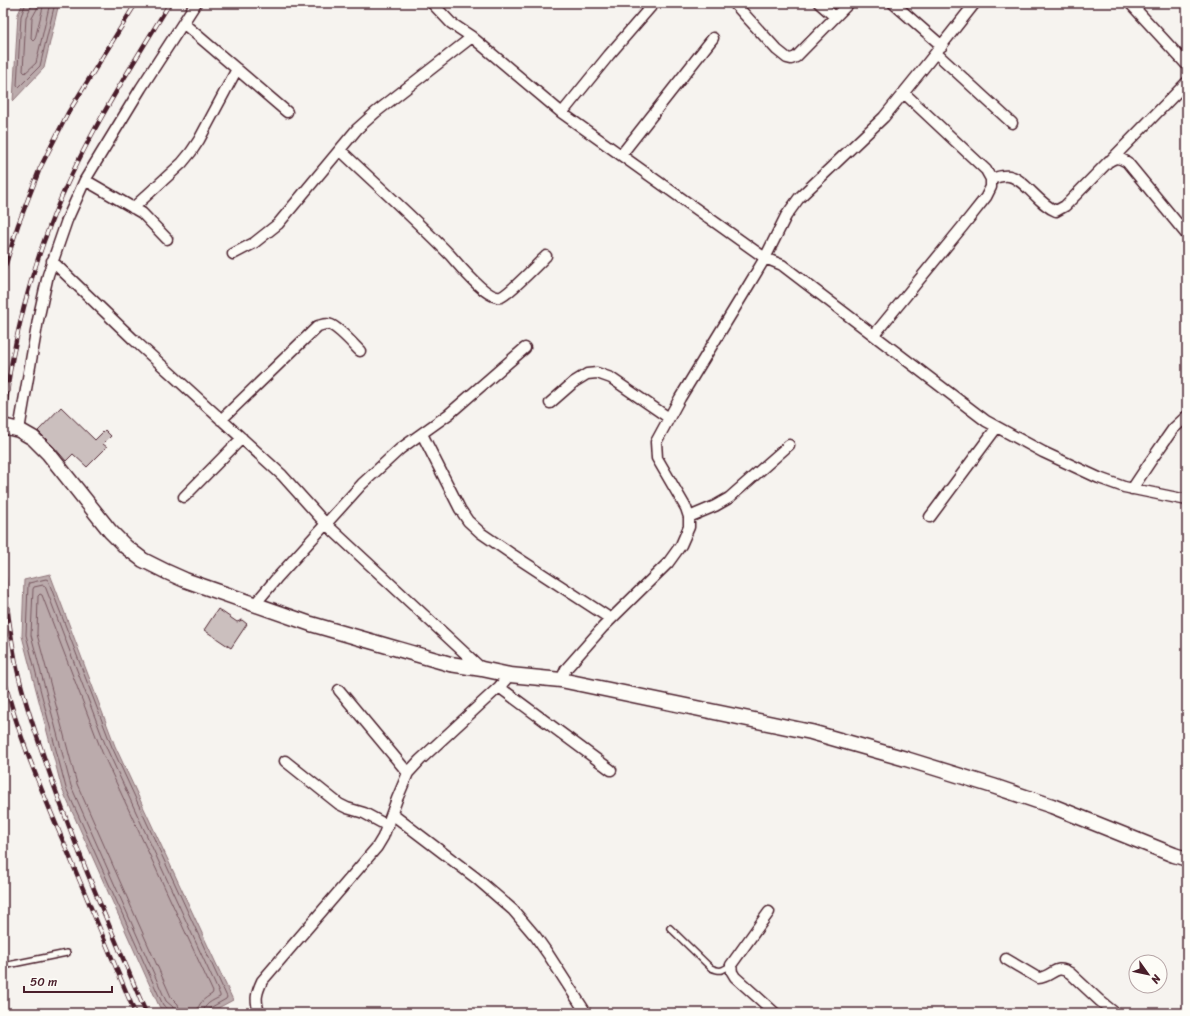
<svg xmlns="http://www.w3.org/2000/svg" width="1190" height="1016" viewBox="0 0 1190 1016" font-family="Sriracha,sans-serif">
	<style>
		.water { fill: #bbabac; stroke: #8e7378 }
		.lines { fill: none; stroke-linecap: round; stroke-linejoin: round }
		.shore { stroke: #77575f; stroke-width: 1 }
		.building { fill: #cbbfbe; stroke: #4a1f2b }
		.lane-casing { stroke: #4a1f2b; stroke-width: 8 }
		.street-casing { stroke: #4a1f2b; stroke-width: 13 }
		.secondary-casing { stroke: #4a1f2b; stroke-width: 17 }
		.lane { stroke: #fdfcf7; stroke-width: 5 }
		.street { stroke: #fdfcf7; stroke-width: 10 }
		.secondary { stroke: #fdfcf7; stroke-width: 14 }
		.rail-casing { stroke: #4a1f2b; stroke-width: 4.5 }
		.rail { stroke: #fdfcf7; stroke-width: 3; stroke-dasharray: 9; stroke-linecap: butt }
	</style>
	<rect width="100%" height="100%" fill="#f6f3ef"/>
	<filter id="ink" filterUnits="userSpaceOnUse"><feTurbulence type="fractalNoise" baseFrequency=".025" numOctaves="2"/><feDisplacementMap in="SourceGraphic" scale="8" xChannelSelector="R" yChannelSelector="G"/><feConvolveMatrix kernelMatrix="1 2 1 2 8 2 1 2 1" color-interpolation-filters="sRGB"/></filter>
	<g filter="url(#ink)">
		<path class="water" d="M23,3H59L44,68L13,101L18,14Z
			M50,574L115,746L233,1000L209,1013H169L160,1008L62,789L22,636L24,580Z"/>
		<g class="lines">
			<path class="shore" d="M26,3L21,16L17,85L19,87L40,66L55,3
				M32,3L31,7L26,17L23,71L25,73L36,63L50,3
				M38,3L37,9L32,18L31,39L33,41L35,39L44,3
				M169,1013L168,1009L163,1005L66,788L26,635L28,585L29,583L46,579L48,580L112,747L227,997L226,999L210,1008L208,1013
				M174,1013L173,1007L166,1001L71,786L31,635L33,589L34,587L43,585L45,586L107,749L220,995V997C212,1001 204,1004 203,1013
				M180,1013L178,1004L171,997L77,784L37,634L38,596L40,594L42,595L102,752L213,992L212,994C204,999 198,1003 197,1013"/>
		</g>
		<path class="building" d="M61,407L95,440L105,430L111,436L103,444L107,447L87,467L73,454L66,461L54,447L38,431Z
			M218,609L237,622L242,620L247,624L231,648L204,630Z"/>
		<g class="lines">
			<defs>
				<path id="lane" d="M670,928L711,968C721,972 722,971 731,965
					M3,966L67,953"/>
				<path id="street" d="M432,3L451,23L472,37L562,113L765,258L782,265L986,421L1043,452L1099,478L1124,487L1187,500
					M734,3L777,50L787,58L791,59L796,57L849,3
					M819,3L835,17
					M893,3L942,46
					M1130,3L1187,65
					M183,23L287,112
					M936,53L1012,123
					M562,113L609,55L654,3
					M340,150C377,185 415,219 450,255C459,265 487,300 501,297C509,294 538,264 546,256
					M621,155L713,38
					M1110,161L1187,82
					M991,179C997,177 1003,175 1009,176C1025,179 1038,204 1056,211L1065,206L1109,161L1116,158L1121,159L1127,162L1187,235
					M85,180L142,213L167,239
					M133,208L182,163L191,152L199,140L237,69
					M233,254L254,243L278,224L357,129L376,112L472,37
					M52,261L133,339L282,475L326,524L482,669
					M874,335L963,226L986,197L991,187V179L986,170L904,93
					M550,403L574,382L587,374L597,373L611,378L669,418
					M221,420L318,326C322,325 326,323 331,325C339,328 353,344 360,351
					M19,430L38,320L48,275L67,220L85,180L141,88L196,3
					M422,434L460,509L468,521L481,533L513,555L611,619
					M1132,489L1150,462L1173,429L1187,416
					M184,497L242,438
					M689,517L715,506L729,498L789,445
					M930,517L997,427
					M255,604L276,579L362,484L400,449L449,414L525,348
					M561,680L566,669L603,627L668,563L681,545L689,527V517L686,508L657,458L656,442L680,398L747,288L765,258L786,216L799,198L884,117L926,65L975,3
					M499,687L611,770
					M339,690L408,773
					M285,761L339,804L347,808L364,813L388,826
					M392,814L476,878L513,910L536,937L548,954L586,1013
					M769,912L731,965L732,972L735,977L775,1013
					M1006,959L1038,978C1053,977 1055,963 1070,973L1100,1001L1115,1013
					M259,1013C255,999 256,994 262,981L377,847L383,837L397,799L408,773L420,760L499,687L510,675"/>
				<path id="secondary" d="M3,426L19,430L33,438L48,453L110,531L126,547L143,560L167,572L185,580L311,624L450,664L482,669L510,675L561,680L811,732L906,759L993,786L1052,806L1174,855L1187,859"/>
			</defs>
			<use href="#lane" class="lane-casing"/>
			<use href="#street" class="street-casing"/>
			<use href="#secondary" class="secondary-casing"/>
			<use href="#lane" class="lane"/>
			<use href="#street" class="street"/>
			<use href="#secondary" class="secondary"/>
			<defs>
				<path id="rail" d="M3,273L18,225L40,168L68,113L136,3
					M3,428C6,409 7,390 10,371C19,322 32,271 50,225C79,148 127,73 170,3
					M3,568C6,600 10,632 16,664C23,697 34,729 45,760C74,846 111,929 146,1013
					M3,674C17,734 42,791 66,848C89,903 112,958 135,1013"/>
			</defs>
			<use href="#rail" class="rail-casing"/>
			<use href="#rail" class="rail"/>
		</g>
	</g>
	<rect width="1190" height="1016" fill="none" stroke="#fdfcf7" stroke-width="16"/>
	<rect x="8" y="8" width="1174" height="1000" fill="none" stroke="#4a1f2b" stroke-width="1.5" filter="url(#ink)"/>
	<g transform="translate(1148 974) rotate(123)"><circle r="19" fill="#fdfcf7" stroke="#b5a4a5"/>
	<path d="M0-3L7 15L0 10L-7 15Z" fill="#4a1f2b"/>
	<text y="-6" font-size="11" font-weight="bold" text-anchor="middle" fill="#4a1f2b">N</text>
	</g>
	<path d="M24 986v6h88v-6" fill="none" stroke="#4a1f2b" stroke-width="2"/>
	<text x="30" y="986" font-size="12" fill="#4a1f2b" stroke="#fdfcf7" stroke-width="3" paint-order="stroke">50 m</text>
</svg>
